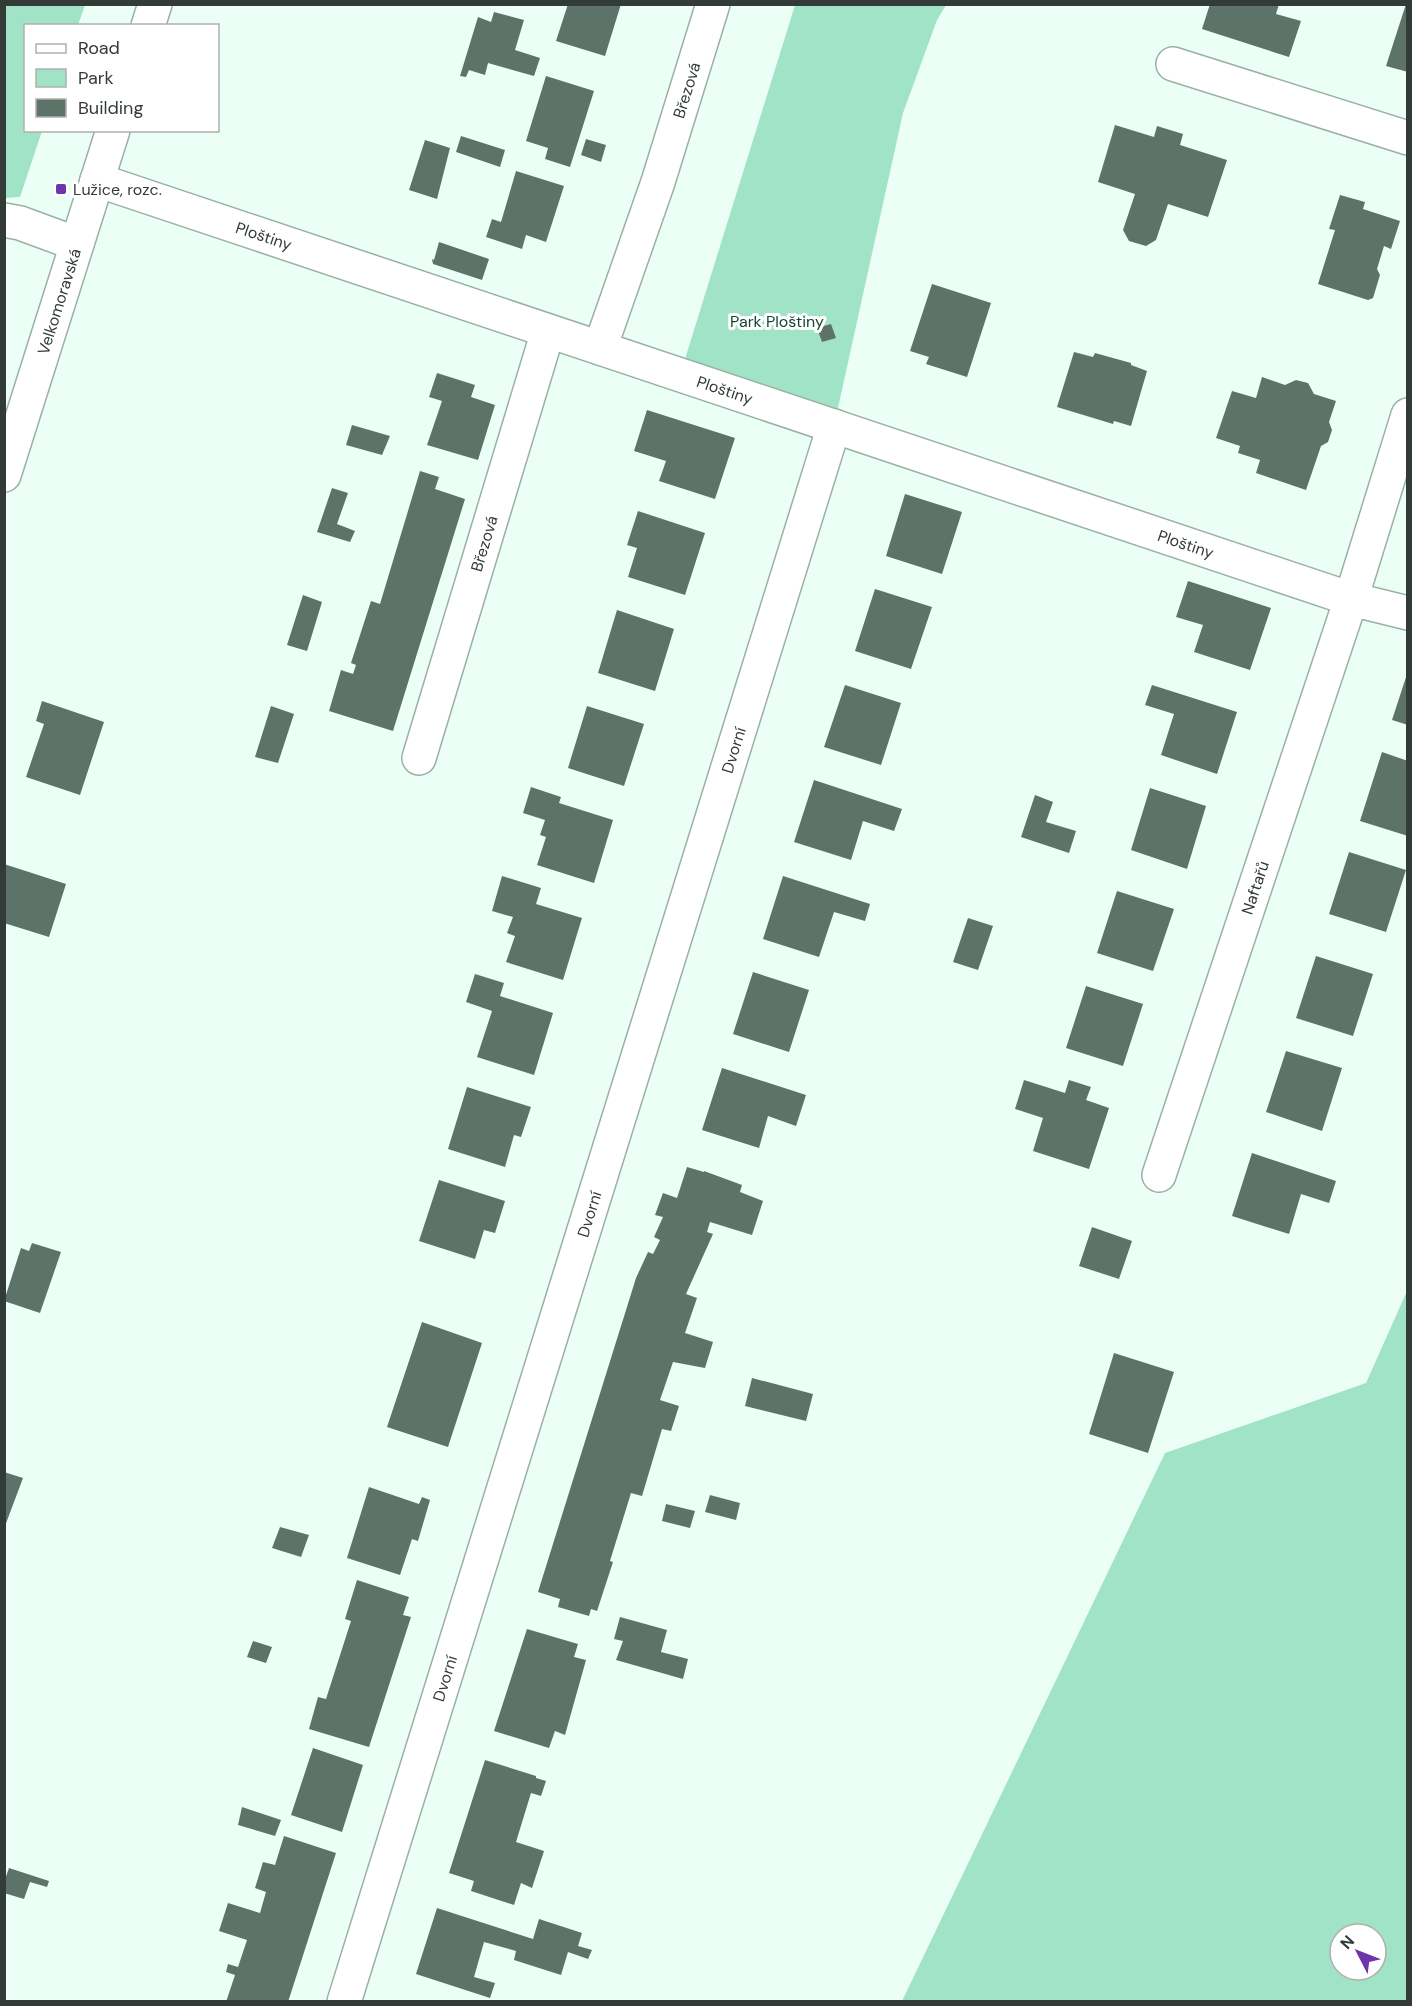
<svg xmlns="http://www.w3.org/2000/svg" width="1412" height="2006" viewBox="0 0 1412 2006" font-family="'DM Sans',sans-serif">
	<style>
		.green { fill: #a0e3c6; fill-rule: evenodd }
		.building { fill: #5d7268 }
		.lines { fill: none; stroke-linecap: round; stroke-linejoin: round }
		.minor-casing { stroke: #9ab0a6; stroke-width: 36 }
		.minor { stroke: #fff; stroke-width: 33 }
		.poi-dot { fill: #6e34aa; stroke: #fff; stroke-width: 2 }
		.labels { text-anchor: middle; stroke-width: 6; stroke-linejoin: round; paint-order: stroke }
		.street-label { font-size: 16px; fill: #323b37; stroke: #fff }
		.poi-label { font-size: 16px; fill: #323b37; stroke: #fff; text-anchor: start }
		.park-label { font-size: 16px; fill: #144533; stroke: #fff }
	</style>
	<rect width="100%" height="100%" fill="#ecfff6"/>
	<path class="green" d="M5,4L85,5L78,25L26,26V130L42,131L20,197L5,198Z
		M795,5H946L937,20L903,113L834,426L680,375Z
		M1407,1291V2001H902L1165,1453L1366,1383ZM1340,1934H1376V1970H1340Z"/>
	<path class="building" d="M568,4H621L605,56L556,41Z
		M1210,4H1279L1276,14L1301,21L1289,57L1202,29Z
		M1406,4H1408V72L1386,66Z
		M494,12L524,20L515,50L540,58L534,76L488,63L485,75L469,70L466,77L460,76L478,17L491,22Z
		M546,76L594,91L570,167L545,159L548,148L526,141Z
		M1115,125L1154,137L1157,126L1183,134L1180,145L1227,160L1208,217L1168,204L1156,240L1146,246L1129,241L1123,230L1135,194L1098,182Z
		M461,136L505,150L500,167L456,152Z
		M586,139L606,145L601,162L581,155Z
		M425,140L450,148L437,199L409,190Z
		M516,171L564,186L546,242L526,235L522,249L486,237L492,219L501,222Z
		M1340,195L1365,202L1363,209L1400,221L1391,249L1384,246L1377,269L1380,275L1373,298L1368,300L1318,284L1335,230L1329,229Z
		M439,242L489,259L482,280L433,264L432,259L434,260Z
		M932,284L991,303L967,377L926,364L929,357L910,351Z
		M831,324L836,338L822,342L817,328Z
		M1074,352L1093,357L1095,353L1131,363V365L1147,371L1131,426L1114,421L1113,424L1057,407Z
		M437,373L475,385L471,397L495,405L478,460L427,445L442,401L429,397Z
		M1262,377L1285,385L1296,380L1308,383L1314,394L1336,401L1329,422L1332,430L1328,442L1321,446L1306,490L1256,473L1260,460L1238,453L1240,446L1216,438L1232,391L1256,398Z
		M647,410L735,438L715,499L659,481L666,461L634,451Z
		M352,425L390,436L382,455L346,445Z
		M420,471L439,477L435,489L465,499L393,731L329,711L341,670L353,674L356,665L351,663L371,601L380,604Z
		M332,488L348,493L337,524L355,531L350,542L317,532Z
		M905,494L962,512L942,574L886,556Z
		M638,511L705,533L685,595L628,577L637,548L627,545Z
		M1188,581L1271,608L1250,670L1194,652L1203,625L1176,617Z
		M875,589L932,607L911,669L855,651Z
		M303,595L322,602L307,651L287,645Z
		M617,610L674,629L655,691L598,673Z
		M1407,674H1408V725L1392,720Z
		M845,685L901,703L881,765L824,747Z
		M1152,685L1237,712L1217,774L1161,755L1174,714L1145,705Z
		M42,701L104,722L80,795L26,777L44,724L36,721Z
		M271,706L294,714L278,763L255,757Z
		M587,706L644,724L624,786L568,768Z
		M1382,752L1408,761V836L1360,821Z
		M814,780L902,809L894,831L863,821L851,860L794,842Z
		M531,787L561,797L559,803L613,820L594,883L537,865L546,837L540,835L545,820L523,813Z
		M1150,788L1206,806L1187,869L1131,850Z
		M1035,795L1053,802L1046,822L1076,831L1069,853L1021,837Z
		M1349,852L1406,870L1386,932L1329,914Z
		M4,864L66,884L49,937L4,923Z
		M502,876L541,888L536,904L582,918L563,980L506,962L515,936L507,933L513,917L492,911Z
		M783,876L870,904L865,921L834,912L819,957L763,939Z
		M1117,891L1174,909L1153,971L1097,953Z
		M968,918L993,926L978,970L953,962Z
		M1316,956L1373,974L1353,1036L1296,1018Z
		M753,972L809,990L789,1052L733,1034Z
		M475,974L504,983L500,996L553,1013L534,1075L477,1057L492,1011L466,1002Z
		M1086,986L1143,1004L1123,1066L1066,1048Z
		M1286,1051L1342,1068L1322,1131L1266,1112Z
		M722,1068L806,1095L796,1126L768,1116L759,1148L702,1130Z
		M1024,1080L1065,1093L1069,1080L1091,1087L1086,1100L1109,1108L1089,1169L1033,1151L1043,1118L1015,1109Z
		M467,1087L531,1107L521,1137L514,1135L505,1167L448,1149Z
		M1252,1153L1336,1181L1329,1203L1301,1194L1289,1234L1232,1216Z
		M687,1167L704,1172V1171L742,1185L740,1192L763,1201L752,1235L710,1222L707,1232L713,1234L686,1294L697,1298L685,1333L713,1342L705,1368L673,1362L660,1400L679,1406L671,1431L662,1429L642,1496L631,1493L610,1561L613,1562L597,1611L591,1609L589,1616L558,1607L560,1599L538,1592L636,1278L648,1252L653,1254L660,1240L654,1237L663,1217L655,1215L663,1193L677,1198Z
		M439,1180L505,1201L495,1233L484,1230L475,1259L419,1241Z
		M1092,1227L1132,1241L1119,1279L1079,1266Z
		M32,1243L61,1252L40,1313L4,1301L21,1248L29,1251Z
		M422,1322L482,1343L448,1447L387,1427Z
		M1114,1353L1174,1372L1148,1453L1089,1434Z
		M752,1378L813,1394L806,1421L745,1406Z
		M4,1472L23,1478L5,1526H4Z
		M369,1487L419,1504L422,1497L430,1500L418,1541L412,1539L400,1575L347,1558Z
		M710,1495L740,1503L736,1520L705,1512Z
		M666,1504L695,1511L690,1528L662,1521Z
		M280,1527L309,1535L301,1557L272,1548Z
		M357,1580L409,1597L403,1615L411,1617L369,1747L309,1729L318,1697L326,1699L351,1621L345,1619Z
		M620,1617L667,1630L661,1652L688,1659L683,1679L616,1660L623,1641L614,1639Z
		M527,1629L578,1644L574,1657L586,1660L565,1735L555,1731L549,1748L494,1731Z
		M253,1641L272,1647L266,1663L247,1657Z
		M313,1748L363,1765L342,1832L291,1815Z
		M485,1760L536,1776V1778L546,1781L541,1796L531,1793L516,1842L544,1851L532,1888L521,1883L514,1905L471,1891L474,1881L449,1873Z
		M242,1807L281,1820L275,1836L238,1825Z
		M284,1836L336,1853L288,2002H226L235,1975L226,1972L228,1964L238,1967L247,1940L219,1931L228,1903L260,1913L266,1892L255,1888L263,1862L275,1865Z
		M9,1868L49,1881L47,1887L30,1882L24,1899L4,1893V1882Z
		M437,1908L533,1939L539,1919L582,1933L578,1946L592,1950L588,1959L568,1952L561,1975L514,1960L516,1951L484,1942L474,1977L495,1983L490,1998L416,1974Z"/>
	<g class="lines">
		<defs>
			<g id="minor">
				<path d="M148,26L155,4"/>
				<path d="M1173,64L1408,138"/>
				<path id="s1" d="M97,180L1351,599L1408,613"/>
				<path d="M4,220L20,223L77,244"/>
				<path id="s2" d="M600,348L658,182L713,4"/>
				<path id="s3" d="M4,475L113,130"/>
				<path id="s4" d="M419,758L548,331"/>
				<path id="s5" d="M1159,1175L1351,599L1408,415"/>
				<path id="s6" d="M344,2002L834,426"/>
			</g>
		</defs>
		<use href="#minor" class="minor-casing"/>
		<use href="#minor" class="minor"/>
	</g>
	<rect class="poi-dot" x="55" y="183" width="12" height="12" rx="3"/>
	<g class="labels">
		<g class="street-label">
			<text dy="6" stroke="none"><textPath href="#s2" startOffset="272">Březová</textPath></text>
			<text dy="6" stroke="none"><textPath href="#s1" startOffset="176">Ploštiny</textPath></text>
			<text dy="6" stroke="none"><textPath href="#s3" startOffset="182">Velkomoravská</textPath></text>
			<text dy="6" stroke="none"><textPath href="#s1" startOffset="662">Ploštiny</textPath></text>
			<text dy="6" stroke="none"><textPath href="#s4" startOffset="224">Březová</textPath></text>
			<text dy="6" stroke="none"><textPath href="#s1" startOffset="1148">Ploštiny</textPath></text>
			<text dy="6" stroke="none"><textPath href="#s6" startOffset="1311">Dvorní</textPath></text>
			<text dy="6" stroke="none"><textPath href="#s5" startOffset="303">Naftařů</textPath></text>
			<text dy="6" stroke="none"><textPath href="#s6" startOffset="825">Dvorní</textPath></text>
			<text dy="6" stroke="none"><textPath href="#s6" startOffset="339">Dvorní</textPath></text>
		</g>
		<g class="poi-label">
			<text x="73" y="195">Lužice, rozc.</text>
		</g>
		<g class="park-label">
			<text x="777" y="327">Park Ploštiny</text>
		</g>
	</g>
	<rect width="1412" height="2006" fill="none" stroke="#323b37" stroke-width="12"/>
	<rect x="24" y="24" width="195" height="108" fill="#ffffff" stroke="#adb1af" stroke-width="1.5"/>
	<rect x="36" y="44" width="30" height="9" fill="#ffffff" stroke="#adb1af" stroke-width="1.5"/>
	<text x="78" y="54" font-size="18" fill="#323b37">Road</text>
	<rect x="36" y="69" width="30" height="18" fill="#a0e3c6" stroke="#adb1af" stroke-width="1.5"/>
	<text x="78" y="84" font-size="18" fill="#323b37">Park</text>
	<rect x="36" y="99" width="30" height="18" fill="#5d7268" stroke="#adb1af" stroke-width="1.5"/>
	<text x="78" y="114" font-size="18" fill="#323b37">Building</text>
	<g transform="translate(1358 1952) rotate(312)"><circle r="28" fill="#ffffff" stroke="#adb1af" stroke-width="1.5"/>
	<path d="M0-4.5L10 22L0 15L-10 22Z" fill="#6e34aa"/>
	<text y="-9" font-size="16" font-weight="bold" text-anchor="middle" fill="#323b37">N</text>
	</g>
</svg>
